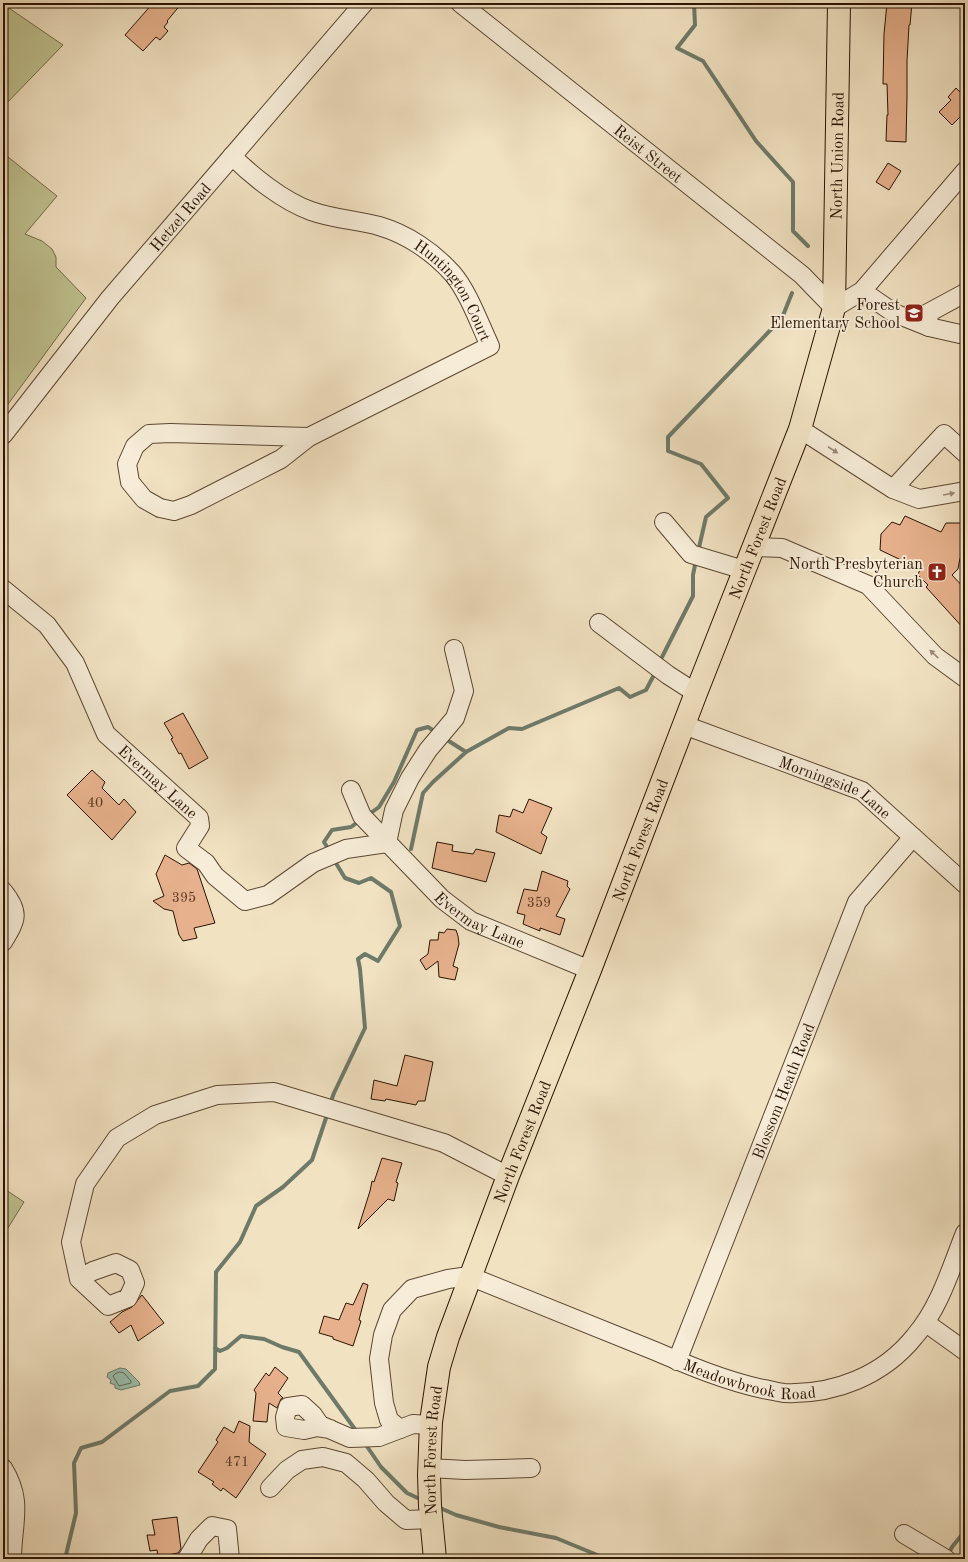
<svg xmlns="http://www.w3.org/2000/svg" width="968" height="1562" viewBox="0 0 968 1562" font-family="'Old Standard TT',serif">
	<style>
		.green { fill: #bfc290; stroke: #756a49 }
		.water { fill: #9bbfae; stroke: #6e7a69 }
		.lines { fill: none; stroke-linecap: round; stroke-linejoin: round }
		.shore { stroke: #636958; stroke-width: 1 }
		.stream { stroke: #6e7a69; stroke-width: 4 }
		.building { fill: #e6b18c; stroke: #2b1302 }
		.minor-casing { stroke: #5c4732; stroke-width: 20 }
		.major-casing { stroke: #2b1302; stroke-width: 24 }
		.minor { stroke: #f6ecd7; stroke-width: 18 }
		.major { stroke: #f1e2c2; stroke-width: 22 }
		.oneway { fill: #9b8a77 }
		.labels { text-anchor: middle; stroke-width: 4; stroke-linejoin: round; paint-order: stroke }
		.number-label { font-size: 14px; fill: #5a3a24 }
		.street-label { font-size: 16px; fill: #2b1302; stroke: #f6ecd7 }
		.poi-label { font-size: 16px; fill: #2b1302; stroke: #f6ecd7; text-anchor: end }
	</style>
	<rect width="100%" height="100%" fill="#f1e2c2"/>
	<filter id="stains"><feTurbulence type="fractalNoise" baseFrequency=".005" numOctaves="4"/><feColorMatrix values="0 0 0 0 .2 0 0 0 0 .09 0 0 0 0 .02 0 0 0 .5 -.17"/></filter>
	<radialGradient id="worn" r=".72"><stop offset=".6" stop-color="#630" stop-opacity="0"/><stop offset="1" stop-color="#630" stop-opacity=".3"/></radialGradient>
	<path class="green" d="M3,4L63,45L3,107Z
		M3,153L57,196L25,234L42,241L52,249L56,257V267L86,298L3,411Z
		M3,1188L24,1202L3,1236Z"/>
	<path class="water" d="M120,1368L126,1369L139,1382L140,1385L121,1390L115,1388V1385L110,1383L111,1380L107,1377L108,1373Z"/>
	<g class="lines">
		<path class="shore" d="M120,1372L124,1373L131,1381V1383L119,1386L113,1376L115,1374Z"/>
		<path class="stream" d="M694,3L695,25L677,48L703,61L756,141L793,182V231L808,246
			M698,552L706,517L728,498L701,464L668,451V437L782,318L792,293
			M659,663L693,596V575L696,560
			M444,738L466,752L509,728L522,729L619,688L630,697L646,690L656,671
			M368,815L379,807L394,782L417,730L428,727L437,733
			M411,849L423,793L433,782L466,752
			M329,850L324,842L332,830L351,827L359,821
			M330,1104L334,1093L365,1028L360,969L358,959L365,954L378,961L400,926L391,892L371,878L359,883L345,878L334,860
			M215,1348L220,1351L227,1348L241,1336L264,1339L282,1347L299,1352L357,1432
			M364,1442L381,1467L407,1493L422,1500
			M438,1507L456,1515L499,1527L556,1538L607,1559
			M948,1555L952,1547L965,1531
			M65,1559L76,1513L74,1463L81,1448L102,1442L170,1391L198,1386L215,1369L216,1272L240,1242L256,1206L283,1187L312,1160L328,1112"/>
	</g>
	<path class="building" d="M153,3H182L167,21L168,22L164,27L168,31L160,40L156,37L143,51L125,35Z
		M887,3H912L910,25H909L907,61V97L906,142L886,141L887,115H888L887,84H883L884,34Z
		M956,88L965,97V112L952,125L939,112L951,100L948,97Z
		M888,163L901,171L889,190L876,182Z
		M905,516L941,532L946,523H965V558H960L958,569L952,575L965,589V630L926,587L928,585L918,575L920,569L880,550L881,534L892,522L900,525Z
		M183,713L208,758L189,769L181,753L179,754L171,739L173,738L164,723Z
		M92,770L105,782L102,788L119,805L124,799L136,812L112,840L67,795Z
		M529,799L552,808L541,833L547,837L541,854L496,832L499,815L510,817L513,809L523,813Z
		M437,842L453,845L452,851L473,854L476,849L495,853L486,882L432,868Z
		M165,855L182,865L189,863L197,869L215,923L194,928L197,938L183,941L179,935L173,911L164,909L153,901L164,896L156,874Z
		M542,871L568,881L567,886L570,889L556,916L565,919L560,935L540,928V931L523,924L525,915L517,913L524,889L537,891Z
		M447,929L456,930L458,936L459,944L453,966L458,968L455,980L439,977L438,961L426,970L420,960L428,954L430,940H438L439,932L444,933Z
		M405,1055L433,1062L425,1101H418L416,1105L386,1099L385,1101L371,1099L374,1080L397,1086Z
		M382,1158L402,1163L396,1182L398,1183L394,1201L388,1199L358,1229L370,1191L372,1181L374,1182Z
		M363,1283L368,1285L359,1320L361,1321L353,1346L333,1339V1337L319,1333L324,1316L339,1320L346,1303L353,1305Z
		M142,1295L164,1323L138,1341L131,1325L119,1333L110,1322L122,1312L132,1307Z
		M275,1367L288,1378L278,1393L283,1398L281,1399L277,1408L269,1403L267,1422L253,1421L256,1393L254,1390L266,1373L269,1376Z
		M239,1421L250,1426L249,1442L266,1454L236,1498L223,1488L221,1491L212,1484L214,1482L198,1472L218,1442L216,1440L224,1427L234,1433Z
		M177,1517L181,1549L178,1553L158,1557L157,1550L150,1551L147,1535H155L152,1520Z"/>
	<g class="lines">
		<defs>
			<g id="minor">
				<path id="s1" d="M460,3L802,275L834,308L862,291L965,171"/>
				<path id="s2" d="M232,156C252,176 283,201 311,211C333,219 357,220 379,226C407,234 433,252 452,273C468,291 480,325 490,346L309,437L281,459L191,505L174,511L160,508L144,499L130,482L127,464L135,446L149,434L170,433L309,437"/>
				<path d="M862,291L894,313L929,327"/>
				<path d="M965,293L928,313L929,327L960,334L965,333"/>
				<path d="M800,429L893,489L919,499L965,491"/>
				<path id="s3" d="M3,435L110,298L364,3"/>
				<path d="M893,489L944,434L965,453"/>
				<path d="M664,522L691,554L744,570"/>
				<path d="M753,547L782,548L868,585L935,656L965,678"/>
				<path id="s4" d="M3,589L47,625L75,663L106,734L199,818L200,826L186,848L206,863L215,876L245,901L268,895L313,863L346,849L387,843L394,810L410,778L428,750L455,718L464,691L454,649"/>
				<path d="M599,623L668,675L696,693"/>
				<path id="s5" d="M684,725L862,791L965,884"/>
				<path id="s6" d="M351,790L362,816L442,899L471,921L590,970"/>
				<path d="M3,891C21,913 16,920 3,942"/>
				<path d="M79,1279L93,1271L116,1263L130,1270L135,1283L128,1298L108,1306L79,1279L71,1242L85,1184L117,1138L155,1115L217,1095L274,1092L444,1143L508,1176"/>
				<path d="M926,1323L965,1351"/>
				<path id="s7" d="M677,1361L857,902L913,837"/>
				<path id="s8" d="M430,1425L413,1424L400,1429L389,1420L384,1403L379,1359L383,1335L392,1310L412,1289L448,1279L469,1276C531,1301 593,1326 655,1351C690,1366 726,1381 763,1389C770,1390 777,1392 784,1393C834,1395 883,1376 915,1336C940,1307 951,1268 965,1233"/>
				<path d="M330,1429L317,1427L304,1430L286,1427L285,1417L288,1407L302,1405L313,1415L320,1425L350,1438L379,1437L400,1429"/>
				<path d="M3,1468C24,1502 12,1523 12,1559"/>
				<path d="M429,1468L465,1470L531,1468"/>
				<path d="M270,1488L287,1470L302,1460L323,1457L346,1463L366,1480L386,1503L406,1520L431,1519"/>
				<path d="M904,1534L946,1559"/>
				<path d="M187,1559L199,1539L212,1526L227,1529L230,1559"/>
			</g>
			<g id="major">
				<path id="s9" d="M435,1559L430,1506L429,1475L431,1422L439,1367L448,1337L508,1176L590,970L696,693L800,429L834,308L839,3"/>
			</g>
		</defs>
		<use href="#minor" class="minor-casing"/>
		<use href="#major" class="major-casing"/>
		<use href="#minor" class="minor"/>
		<use href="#major" class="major"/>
	</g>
	<defs><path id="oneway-solid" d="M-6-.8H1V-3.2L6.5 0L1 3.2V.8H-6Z"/></defs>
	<g class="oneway">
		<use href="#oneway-solid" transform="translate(833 450) rotate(33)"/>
		<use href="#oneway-solid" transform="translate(949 494) rotate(-10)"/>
		<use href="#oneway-solid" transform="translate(934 654) rotate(-137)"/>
	</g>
	<defs>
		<symbol id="school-square" viewBox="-11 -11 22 22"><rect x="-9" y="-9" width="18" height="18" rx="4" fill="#8f2418" stroke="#f6ecd7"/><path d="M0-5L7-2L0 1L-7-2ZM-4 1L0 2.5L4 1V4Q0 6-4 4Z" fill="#fff"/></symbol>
		<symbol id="church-square" viewBox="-11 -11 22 22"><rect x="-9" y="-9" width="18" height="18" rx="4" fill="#8f2418" stroke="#f6ecd7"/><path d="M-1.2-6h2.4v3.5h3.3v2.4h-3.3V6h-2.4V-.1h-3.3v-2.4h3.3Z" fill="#fff"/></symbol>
	</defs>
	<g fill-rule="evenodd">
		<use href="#school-square" x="903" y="302" width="22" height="22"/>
		<use href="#church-square" x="926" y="561" width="22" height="22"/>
	</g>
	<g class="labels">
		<g class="number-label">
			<text x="95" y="807">40</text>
			<text x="184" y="902">395</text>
			<text x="539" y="907">359</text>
			<text x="237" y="1466">471</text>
		</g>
		<g class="street-label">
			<text dy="6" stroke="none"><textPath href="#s1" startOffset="241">Reist Street</textPath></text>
			<text dy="6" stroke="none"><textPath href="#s9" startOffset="1476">North Union Road</textPath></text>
			<text dy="6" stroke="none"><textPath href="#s3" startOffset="281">Hetzel Road</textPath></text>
			<text dy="6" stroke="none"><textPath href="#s2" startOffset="269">Huntington Court</textPath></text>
			<text dy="6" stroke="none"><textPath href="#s9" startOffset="1081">North Forest Road</textPath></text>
			<text dy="6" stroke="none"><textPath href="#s4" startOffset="252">Evermay Lane</textPath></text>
			<text dy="6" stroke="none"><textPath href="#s5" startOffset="164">Morningside Lane</textPath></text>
			<text dy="6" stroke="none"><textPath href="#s9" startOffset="757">North Forest Road</textPath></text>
			<text dy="6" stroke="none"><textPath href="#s6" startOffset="187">Evermay Lane</textPath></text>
			<text dy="6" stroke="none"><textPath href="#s7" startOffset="290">Blossom Heath Road</textPath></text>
			<text dy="6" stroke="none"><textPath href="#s9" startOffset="433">North Forest Road</textPath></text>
			<text dy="6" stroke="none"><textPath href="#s8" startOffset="546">Meadowbrook Road</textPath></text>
			<text dy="6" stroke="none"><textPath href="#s9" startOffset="109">North Forest Road</textPath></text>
		</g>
		<g class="poi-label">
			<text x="900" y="310">Forest<tspan x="900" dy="18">Elementary School</tspan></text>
			<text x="923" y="569">North Presbyterian<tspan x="923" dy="18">Church</tspan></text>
		</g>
	</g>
	<rect width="968" height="1562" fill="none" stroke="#f1e2c2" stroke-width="16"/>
	<rect x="4" y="4" width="960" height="1554" fill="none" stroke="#2b1302" stroke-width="2"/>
	<rect x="8" y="8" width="952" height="1546" fill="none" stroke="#2b1302"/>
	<rect width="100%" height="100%" filter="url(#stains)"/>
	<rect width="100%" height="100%" fill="url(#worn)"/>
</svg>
